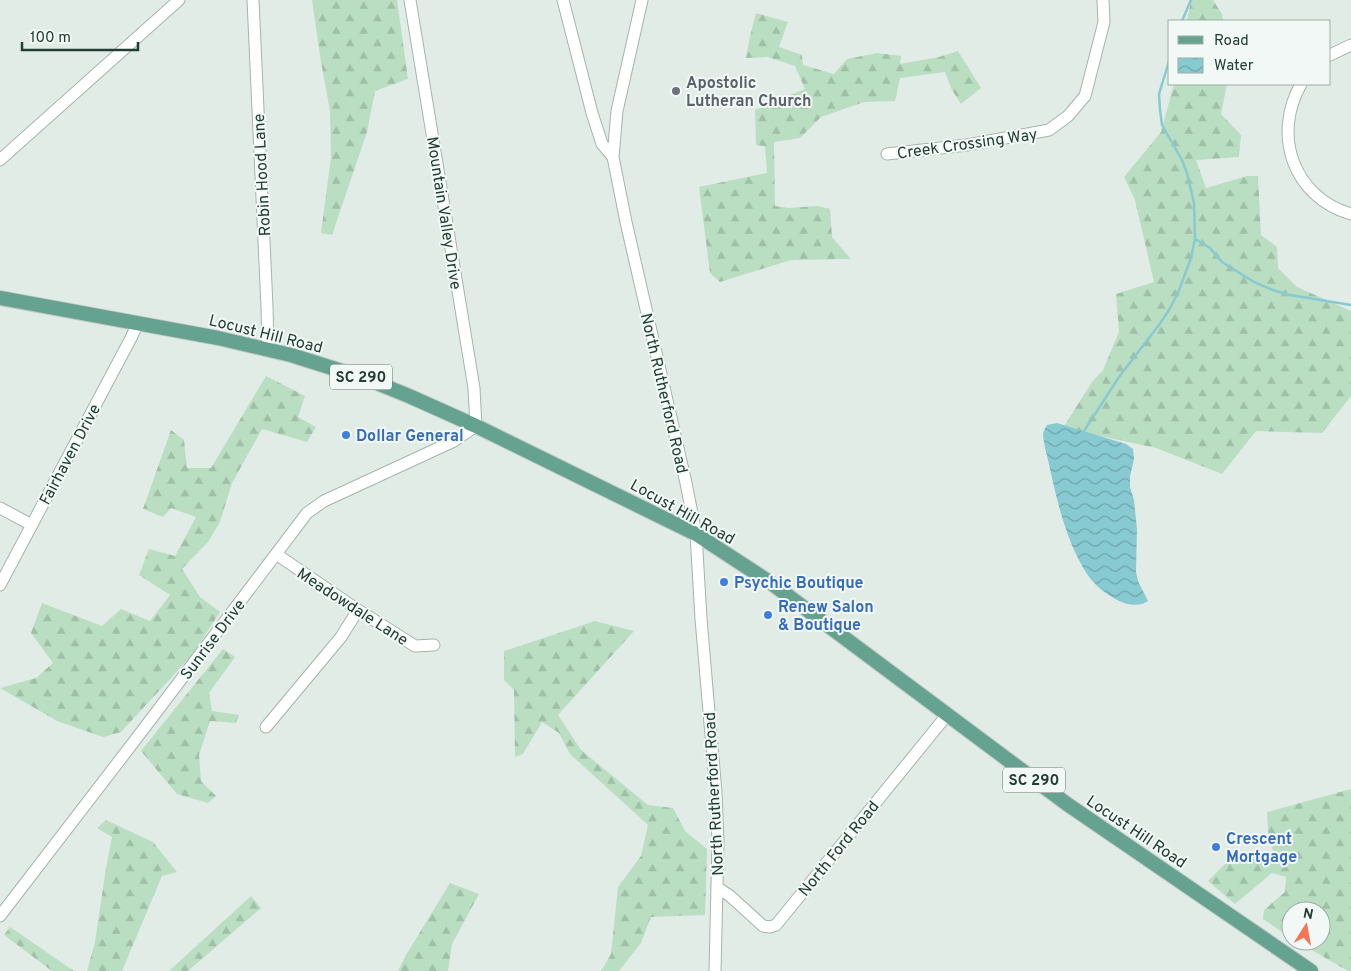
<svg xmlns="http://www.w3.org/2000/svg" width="1351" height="971" viewBox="0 0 1351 971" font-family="Overpass,sans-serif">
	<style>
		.forest { fill: url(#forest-firs) }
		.water { fill: url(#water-waves) }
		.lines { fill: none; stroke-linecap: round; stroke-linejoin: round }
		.stream { stroke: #88cad2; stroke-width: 2.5 }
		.minor-casing { stroke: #a4b4ae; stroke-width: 13 }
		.major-casing { stroke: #c1c9c6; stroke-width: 16 }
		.minor { stroke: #fff; stroke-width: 11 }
		.major { stroke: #65a290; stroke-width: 14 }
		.worship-dot { fill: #6b7280; stroke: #f2f8f5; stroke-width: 2 }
		.shop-dot { fill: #3f7fe0; stroke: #f2f8f5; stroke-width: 2 }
		.labels { text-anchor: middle; stroke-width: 4; stroke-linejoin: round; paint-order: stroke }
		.shield { fill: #f2f8f5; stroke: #60756e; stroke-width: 1 }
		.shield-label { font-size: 15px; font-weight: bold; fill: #213d34 }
		.worship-label { font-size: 16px; font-weight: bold; fill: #5b616d; stroke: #f2f8f5; text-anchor: start }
		.street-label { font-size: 16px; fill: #213d34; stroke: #f2f8f5 }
		.shop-label { font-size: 16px; font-weight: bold; fill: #366cbe; stroke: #f2f8f5; text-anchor: start }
	</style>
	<defs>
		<pattern id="forest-firs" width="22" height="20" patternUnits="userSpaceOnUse" patternTransform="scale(1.25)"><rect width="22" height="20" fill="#badec2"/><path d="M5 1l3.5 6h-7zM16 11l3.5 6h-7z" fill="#a0bfa7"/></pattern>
		<pattern id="water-waves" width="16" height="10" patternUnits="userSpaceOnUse" patternTransform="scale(1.25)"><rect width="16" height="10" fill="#88cad2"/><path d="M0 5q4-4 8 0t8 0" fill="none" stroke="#6fa5ab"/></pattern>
	</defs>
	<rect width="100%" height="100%" fill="#e1ece7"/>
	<path class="forest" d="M312,0H397L408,79L375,91L367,132L332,235L321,233L331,157L330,111L321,62Z
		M1191,0H1213L1222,14L1223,21H1187Z
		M756,13L788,22L779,47L802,55L803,65L834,74L847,59L877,53L901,56L900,64L939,57L958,51L981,88L961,104L952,90L945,72L900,78L895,101L864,102L821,117L800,138L774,142L775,206L789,208L817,206L830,209L832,237L851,259L791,260L720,282L710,273L699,187L767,173L765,146L756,145L755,110L805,89L795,66L768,57L746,58L750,36Z
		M1174,84H1227L1221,114L1241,135L1239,157L1196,160L1206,188L1247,176H1258L1261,235L1277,247L1278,268L1297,287L1351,311V396L1322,433L1256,431L1222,474L1156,448L1063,428L1092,382L1103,370L1119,332L1116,294L1154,282L1135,200L1124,177L1161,132Z
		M266,376L305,396L298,417L316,427L307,442L262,429L232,483L220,522L208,542L182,569L200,597L220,612L193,654L121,732L103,737L57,721L0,688L36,678L53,663L31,633L42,603L102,626L121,609L150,621L170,595L139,575L149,549L175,556L196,517L171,508L163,517L143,509L171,430L184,440L187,468H211Z
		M595,621L634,631L558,715L581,750L648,805L673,808L685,831L707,849L705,915L651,917L641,943L619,971H601L611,954L618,887L641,856L648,825L570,754L559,733L542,722L523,754L515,757L514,690L504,680V651Z
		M223,649L235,657L209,693L212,711L239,715L236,723L210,721L199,755L201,781L216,796L208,803L177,794L141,751Z
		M1351,789V971H1348L1296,941H1321V911H1291V938L1263,919L1264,910L1285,892L1286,877L1272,873L1235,904L1208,881L1231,858L1273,852L1268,831L1267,812Z
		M106,820L153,842L177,872L162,876L122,971H87L95,942L106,868L112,837L97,828Z
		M450,883L479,894L452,944L448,971H398L406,955Z
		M251,896L261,908L188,971H169Z
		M10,927L74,971H52L4,935Z"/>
	<path class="water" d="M1057,423L1126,444L1133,449L1134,459L1130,476V487L1134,500L1137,529L1136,572L1138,581L1148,601C1139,607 1128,605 1119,601C1107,595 1094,585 1087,574C1067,543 1058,505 1050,469C1048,458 1044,447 1043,435C1043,432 1045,428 1047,425Z"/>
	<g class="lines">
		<path class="stream" d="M1182,21L1191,0
			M1195,239L1210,248L1222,262L1254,282L1273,290L1290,295L1351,305
			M1084,431L1119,377L1159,325L1169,310L1178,293L1191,258L1195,239L1194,203L1187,173L1182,160L1162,125L1160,110L1159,94L1170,58"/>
		<defs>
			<path id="minor" d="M253,0L267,307L268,350
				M563,0L592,113L602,144L613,157
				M642,0L617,111L613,157L626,222L686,483L696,534L701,619L716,793L718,842L715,971
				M1330,55L1351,45
				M1301,84C1272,135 1293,197 1351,214
				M887,154L967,145L1049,130L1068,116L1085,96L1104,22L1103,0
				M0,160L179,0
				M0,508L32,525
				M276,554L358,610L415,646L434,645
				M0,585L131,338L138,323
				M266,727L341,637L358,610
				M718,888L730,896L763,926L770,927L776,925L947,715
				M0,916L139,735L307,513L324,501L454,441L476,426L474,388L410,0"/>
			<path id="major" d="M0,298L218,338L291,355L367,379L409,396L476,426L696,534L771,583L1067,804L1311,971"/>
		</defs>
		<use href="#minor" class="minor-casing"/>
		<use href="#major" class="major-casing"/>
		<use href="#minor" class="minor"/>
		<use href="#major" class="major"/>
	</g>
	<circle class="worship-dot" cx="676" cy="91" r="5"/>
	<g class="shop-dot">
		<circle cx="346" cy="435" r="5"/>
		<circle cx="724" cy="582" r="5"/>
		<circle cx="768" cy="615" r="5"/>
		<circle cx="1216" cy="847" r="5"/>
	</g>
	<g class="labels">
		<g class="shield">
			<rect x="330" y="364.5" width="62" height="25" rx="4"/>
			<rect x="1003" y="767.5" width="62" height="25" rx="4"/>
		</g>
		<g class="shield-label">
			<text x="361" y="382">SC 290</text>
			<text x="1034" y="785">SC 290</text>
		</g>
		<g class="worship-label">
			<text x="686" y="88">Apostolic<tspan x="686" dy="18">Lutheran Church</tspan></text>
		</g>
		<g class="street-label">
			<text transform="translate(967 143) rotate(-8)" y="6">Creek Crossing Way</text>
			<text transform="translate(261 175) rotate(-93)" y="6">Robin Hood Lane</text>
			<text transform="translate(445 213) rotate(81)" y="6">Mountain Valley Drive</text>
			<text transform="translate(266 333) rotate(14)" y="6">Locust Hill Road</text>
			<text transform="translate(665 393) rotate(77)" y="6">North Rutherford Road</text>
			<text transform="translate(69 454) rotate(-62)" y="6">Fairhaven Drive</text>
			<text transform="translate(683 511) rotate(29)" y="6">Locust Hill Road</text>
			<text transform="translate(353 606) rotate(33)" y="6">Meadowdale Lane</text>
			<text transform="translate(212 639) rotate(-53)" y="6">Sunrise Drive</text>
			<text transform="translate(713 794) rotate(-93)" y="6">North Rutherford Road</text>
			<text transform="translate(1137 831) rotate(34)" y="6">Locust Hill Road</text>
			<text transform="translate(838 848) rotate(-51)" y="6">North Ford Road</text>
		</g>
		<g class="shop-label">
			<text x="356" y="441">Dollar General</text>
			<text x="734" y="588">Psychic Boutique</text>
			<text x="778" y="612">Renew Salon<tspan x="778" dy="18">&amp; Boutique</tspan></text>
			<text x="1226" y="844">Crescent<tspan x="1226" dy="18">Mortgage</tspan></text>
		</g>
	</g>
	<rect x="1168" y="20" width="162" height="65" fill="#f2f8f5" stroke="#9eada8"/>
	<rect x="1178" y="36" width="25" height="8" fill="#65a290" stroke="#9eada8"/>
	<text x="1214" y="45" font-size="15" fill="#213d34">Road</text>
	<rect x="1178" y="58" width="25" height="15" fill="url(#water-waves)" stroke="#9eada8"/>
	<text x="1214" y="70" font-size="15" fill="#213d34">Water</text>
	<g transform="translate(1306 926) rotate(11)"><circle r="24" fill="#f2f8f5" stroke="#9eada8"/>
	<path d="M0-4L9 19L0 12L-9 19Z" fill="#f47657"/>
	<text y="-8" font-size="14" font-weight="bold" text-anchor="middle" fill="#213d34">N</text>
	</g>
	<path d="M22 42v8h116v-8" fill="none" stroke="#213d34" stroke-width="2.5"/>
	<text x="30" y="42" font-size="15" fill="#213d34" stroke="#f2f8f5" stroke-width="4" paint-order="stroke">100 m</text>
</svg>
